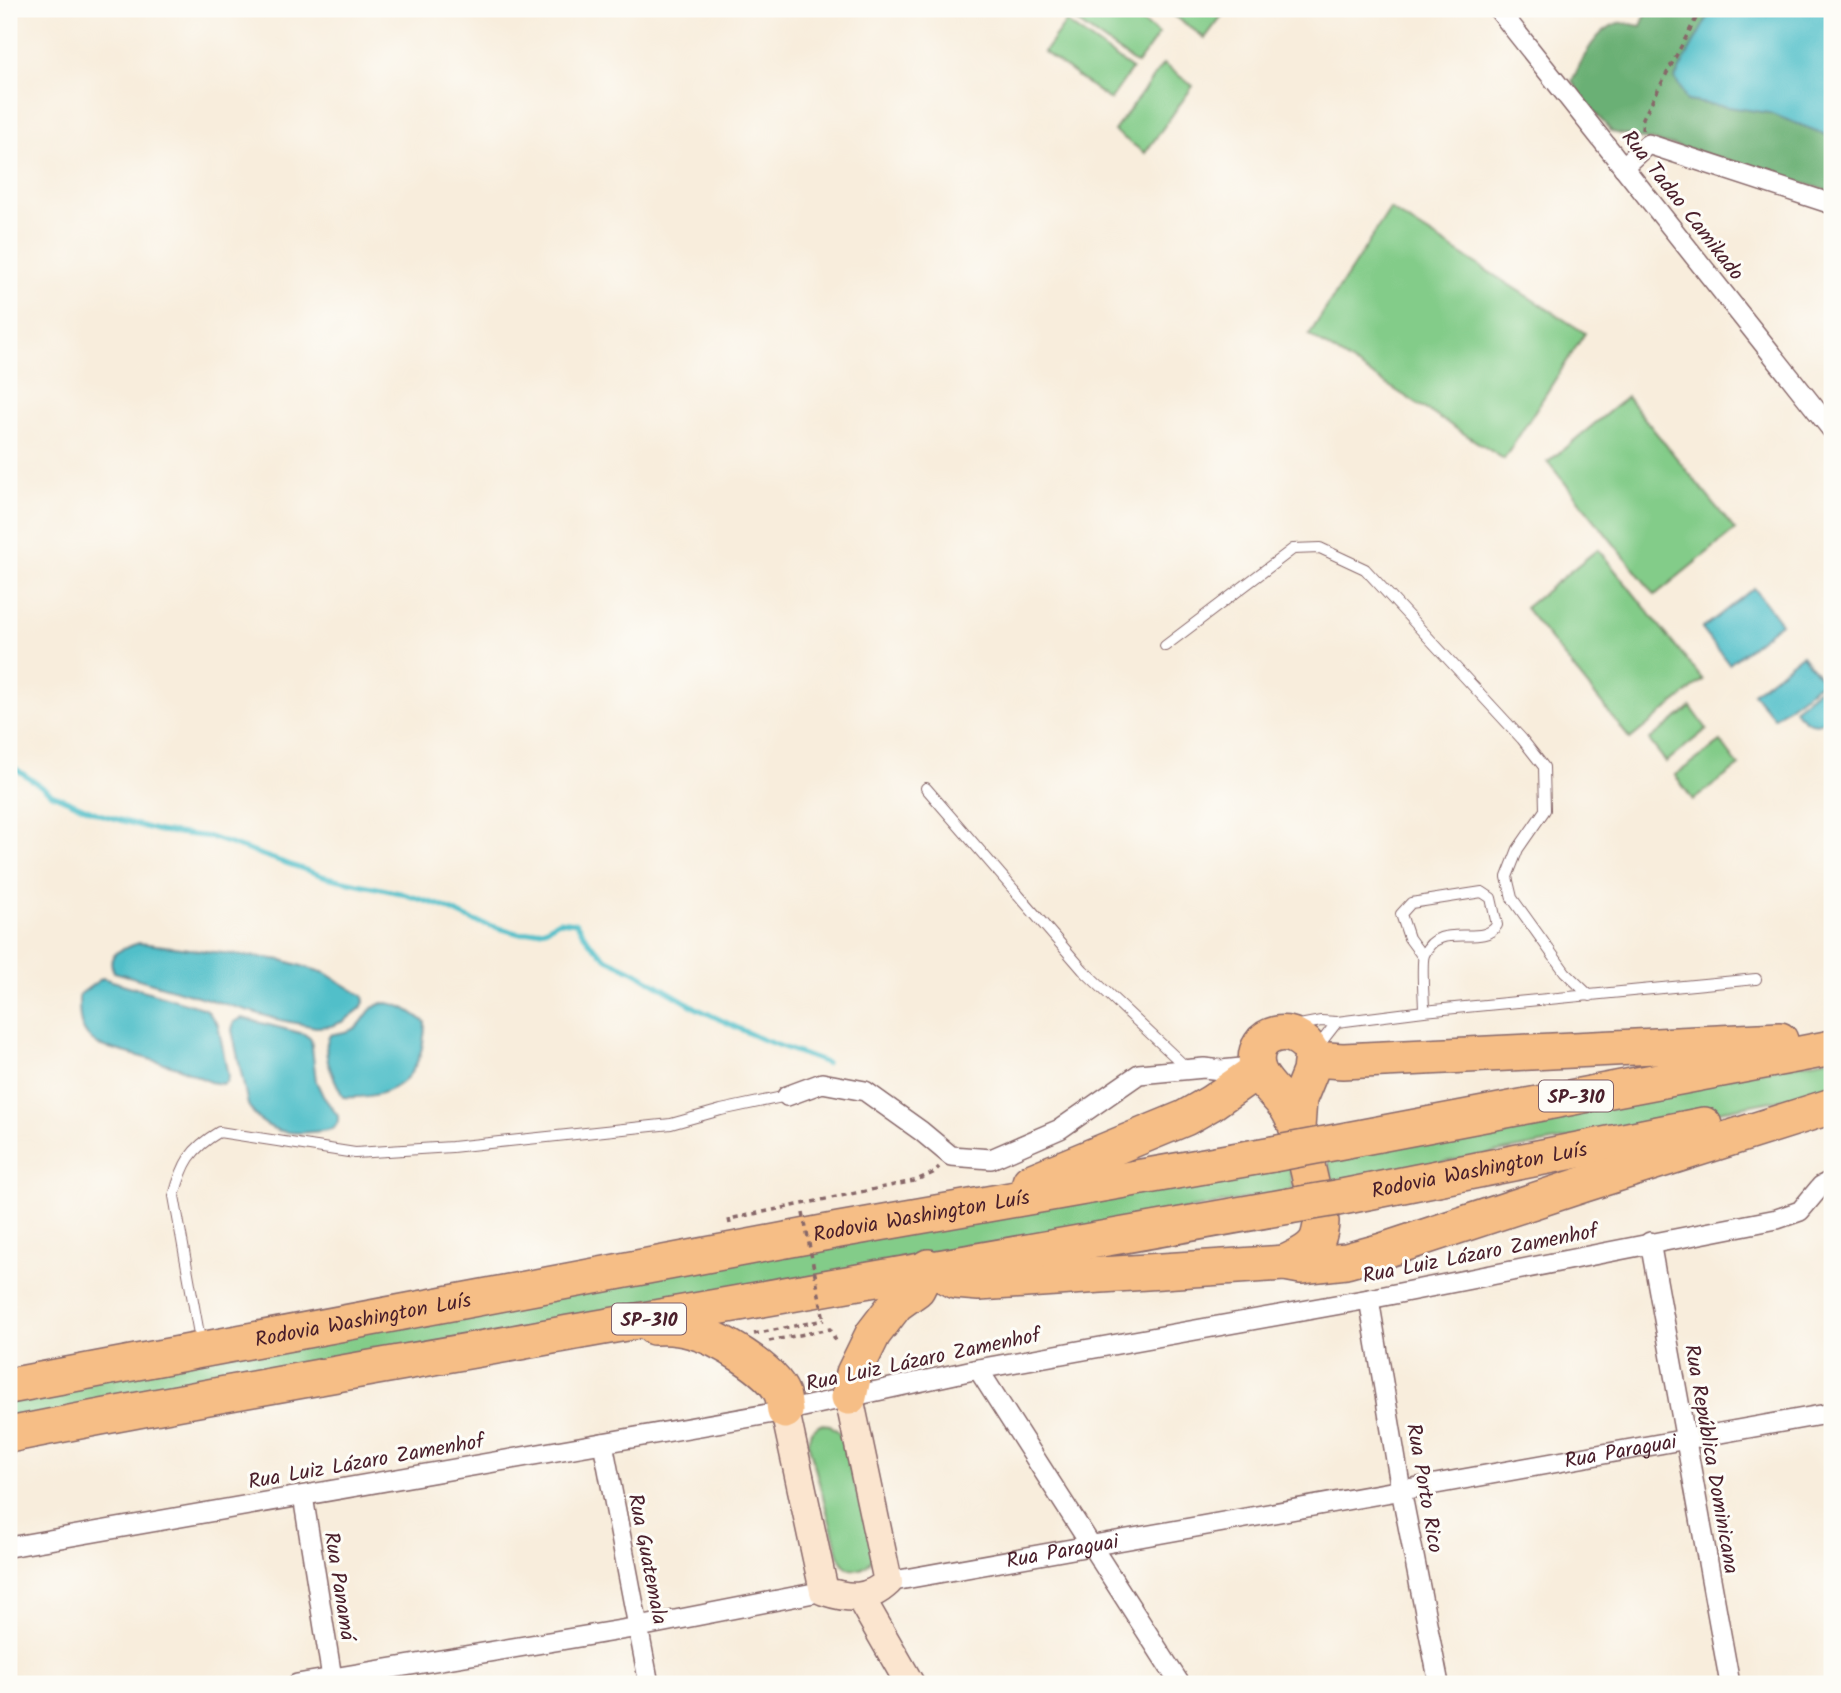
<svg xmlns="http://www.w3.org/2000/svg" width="1841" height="1693" viewBox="0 0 1841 1693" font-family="Kalam,sans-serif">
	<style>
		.green { fill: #83cc89; stroke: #66765a; stroke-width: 2 }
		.forest { fill: #6ab075; stroke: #5a6850; stroke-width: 2 }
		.water { fill: #51bfc9; stroke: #4e6f7a; stroke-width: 2 }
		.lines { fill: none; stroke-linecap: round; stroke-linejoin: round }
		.stream { stroke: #51bfc9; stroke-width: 5 }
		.lane-casing { stroke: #876769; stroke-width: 12 }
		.street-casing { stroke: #876769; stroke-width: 22 }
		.secondary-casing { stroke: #876769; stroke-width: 31 }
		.highway-casing { stroke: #876769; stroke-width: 38 }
		.path { stroke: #876769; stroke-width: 3.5; stroke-dasharray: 5 5; stroke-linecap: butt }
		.lane { stroke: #fff; stroke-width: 10 }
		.street { stroke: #fff; stroke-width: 19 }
		.secondary { stroke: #fbe5cf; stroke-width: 28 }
		.highway { stroke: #f6be86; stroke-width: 35 }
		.highway-bridge-casing { stroke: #876769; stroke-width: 38; stroke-linecap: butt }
		.path-bridge { stroke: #876769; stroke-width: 3.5; stroke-dasharray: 5 5; stroke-linecap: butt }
		.highway-bridge { stroke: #f6be86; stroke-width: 35 }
		.labels { text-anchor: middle; stroke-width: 6; stroke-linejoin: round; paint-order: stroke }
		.shield { fill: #fdfcf7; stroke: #806168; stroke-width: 2 }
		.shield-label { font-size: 19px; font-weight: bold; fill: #4a1f2b }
		.street-label { font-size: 21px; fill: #4a1f2b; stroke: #fdfcf7 }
	</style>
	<rect width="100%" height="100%" fill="#fdfcf7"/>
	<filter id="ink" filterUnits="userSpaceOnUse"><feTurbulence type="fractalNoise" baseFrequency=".0143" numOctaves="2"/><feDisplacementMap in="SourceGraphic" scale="14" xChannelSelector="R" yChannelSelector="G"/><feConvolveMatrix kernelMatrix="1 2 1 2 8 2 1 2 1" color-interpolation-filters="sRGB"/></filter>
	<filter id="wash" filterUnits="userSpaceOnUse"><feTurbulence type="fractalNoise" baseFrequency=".00686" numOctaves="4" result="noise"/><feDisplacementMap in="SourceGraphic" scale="28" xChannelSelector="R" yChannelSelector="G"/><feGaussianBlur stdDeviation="1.57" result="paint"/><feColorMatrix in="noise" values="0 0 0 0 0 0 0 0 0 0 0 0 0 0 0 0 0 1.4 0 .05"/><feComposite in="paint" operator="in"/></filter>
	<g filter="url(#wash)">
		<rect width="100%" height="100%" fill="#f8eddc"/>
		<path class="green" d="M1076,9H1124L1159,34L1137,64L1070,17Z
			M1165,9H1227L1205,38Z
			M1066,22L1132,69L1110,100L1044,52Z
			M1163,64L1193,86L1145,153L1114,131Z
			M1390,209L1585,333L1504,459L1309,335Z
			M1627,397L1735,530L1655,595L1548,462Z
			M1598,549L1703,680L1630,739L1525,608Z
			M1691,707L1707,729L1666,762L1649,740Z
			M1721,742L1739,766L1693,800L1675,775Z
			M1832,1058V1090L1332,1183L1327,1151Z
			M1288,1158L1293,1190L9,1428V1394Z
			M820,1424L830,1425L839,1432L875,1552C870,1571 850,1577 840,1559L808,1442L811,1431Z"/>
		<path class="forest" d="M1648,9H1832V192L1693,150L1612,132L1587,104L1572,81C1582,60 1594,31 1618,23C1624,22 1634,25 1641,26Z"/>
		<path class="water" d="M1712,9H1832V137L1769,113L1687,101L1675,78Z
			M1754,588L1781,623L1729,664L1702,629Z
			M1802,655L1823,681L1774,718L1753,693Z
			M1820,688C1833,695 1833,705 1831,718C1814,729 1806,723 1794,709Z
			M139,943L282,960L325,973L363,996L364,1002L361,1008L344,1021L331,1026L316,1027L280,1020L114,972C104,953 124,948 139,943Z
			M102,978L206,1009L218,1025L228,1076L227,1081L223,1084L210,1082L178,1067L98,1045C78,1032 79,1017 79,995Z
			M383,1003C401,1003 411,1012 425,1022C424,1076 396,1100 343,1097C335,1079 319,1054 330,1035C340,1032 350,1033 358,1026C369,1015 367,1008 383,1003Z
			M242,1018L304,1034L311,1039L316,1081L323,1096L338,1116V1122L334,1128C327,1131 319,1131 311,1132C284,1135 262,1130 248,1105L232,1030L234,1022Z"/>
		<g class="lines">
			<path class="stream" d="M9,764L52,794L99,814L159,831L210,837L326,877L400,893L442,906L474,921L520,934L545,929L559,921L576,923L590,943L607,959L635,972L698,1009L761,1039L826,1063"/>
		</g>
	</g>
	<g filter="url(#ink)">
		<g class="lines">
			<defs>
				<path id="lane" d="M1165,646L1293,549L1320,548L1365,569L1522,739L1544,767L1545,810L1518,849L1507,877L1512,898L1565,972L1590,996
					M926,788L1083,970L1188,1069
					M1423,957L1409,938L1401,914L1411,903L1482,892L1491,898L1497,925C1482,949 1438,919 1424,955C1421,963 1424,999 1424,1011
					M1294,1026L1321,1021L1337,1022L1424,1011L1756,979
					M1316,1049L1337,1022
					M201,1345L174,1196C183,1163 190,1149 219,1132L355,1153L452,1147L671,1124L721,1110L787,1096"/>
				<g id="street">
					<path d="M1498,9L1832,430"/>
					<path d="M1623,167L1648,144L1832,204"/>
					<path d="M787,1096L822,1083L865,1091L921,1131L951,1156L991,1159L1060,1129L1139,1074L1204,1068L1221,1070L1252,1067"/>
					<path d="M1650,1242L1730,1684"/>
					<path d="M1369,1299L1401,1490L1439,1684"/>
					<path d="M978,1369L1180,1684"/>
					<path d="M603,1443L649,1684"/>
					<path d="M303,1496L333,1684"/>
					<path d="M9,1547L785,1411L978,1369L1369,1299L1777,1219L1800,1211L1821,1186L1832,1180"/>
					<path id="s1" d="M888,1582L1832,1413"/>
					<path d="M297,1684L639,1627L824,1591"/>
				</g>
				<path id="secondary" d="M785,1411L824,1591C849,1599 868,1601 888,1582L849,1397
					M860,1597L910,1684"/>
				<g id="highway">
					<path d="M1312,1059L1343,1061L1780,1040"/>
					<path d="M1321,1145L1832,1048"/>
					<path d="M1030,1182L1185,1118L1211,1103L1258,1070"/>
					<path id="s2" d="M1337,1198L1704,1125"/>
					<path d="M1285,1263C1296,1257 1309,1253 1316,1242C1319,1237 1321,1227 1321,1222C1320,1212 1315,1200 1313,1191C1306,1164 1302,1133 1288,1109C1279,1095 1260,1082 1257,1066C1250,1031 1296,1021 1312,1053L1310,1072L1299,1099L1297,1128"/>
					<path d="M654,1327C667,1326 680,1327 693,1331C718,1338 772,1369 782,1394C784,1399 784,1406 785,1411"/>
					<path id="s3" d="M9,1386L839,1230L1273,1154"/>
					<path d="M849,1397L854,1373L873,1334L896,1304L917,1289L928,1267L955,1281L979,1283L1285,1263L1301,1266L1346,1261L1382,1251L1585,1184L1832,1106"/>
					<path d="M9,1435C197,1397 386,1366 575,1332C813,1289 1051,1246 1289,1206"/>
				</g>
			</defs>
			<use href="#lane" class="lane-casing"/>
			<use href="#street" class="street-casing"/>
			<use href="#secondary" class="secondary-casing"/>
			<use href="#highway" class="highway-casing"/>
			<path class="path" d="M1642,130L1643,118L1701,9
				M730,1224L729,1219L914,1181L933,1173L939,1167
				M754,1334L824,1320
				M769,1341L830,1329L838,1345"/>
			<use href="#lane" class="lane"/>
			<use href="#street" class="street"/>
			<use href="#secondary" class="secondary"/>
			<use href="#highway" class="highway"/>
			<defs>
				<path id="highway-bridge" d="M1273,1154L1321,1145
					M1289,1206L1337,1198"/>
			</defs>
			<use href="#highway-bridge" class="highway-bridge-casing"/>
			<path class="path-bridge" d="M803,1213L824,1320"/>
			<use href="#highway-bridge" class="highway-bridge"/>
		</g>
	</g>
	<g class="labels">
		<g class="shield">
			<rect x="1539" y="1080.5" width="74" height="31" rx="5"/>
			<rect x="612" y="1303.5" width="74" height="31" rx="5"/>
		</g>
		<g class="shield-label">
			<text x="1576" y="1103">SP-310</text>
			<text x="649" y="1326">SP-310</text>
		</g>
		<g class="street-label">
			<text transform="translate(1683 205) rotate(52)" y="7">Rua Tadao Camikado</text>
			<text dy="7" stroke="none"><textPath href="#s2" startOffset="145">Rodovia Washington Luís</textPath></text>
			<text dy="7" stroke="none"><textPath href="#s3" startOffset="928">Rodovia Washington Luís</textPath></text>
			<text transform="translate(1480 1253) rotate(-11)" y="7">Rua Luiz Lázaro Zamenhof</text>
			<text dy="7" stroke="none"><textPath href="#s3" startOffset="360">Rodovia Washington Luís</textPath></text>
			<text transform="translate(923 1359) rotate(-12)" y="7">Rua Luiz Lázaro Zamenhof</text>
			<text dy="7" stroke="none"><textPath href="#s1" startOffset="744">Rua Paraguai</textPath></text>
			<text transform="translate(1712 1459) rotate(80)" y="7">Rua República Dominicana</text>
			<text transform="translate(366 1461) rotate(-10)" y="7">Rua Luiz Lázaro Zamenhof</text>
			<text transform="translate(1425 1488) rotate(80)" y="7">Rua Porto Rico</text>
			<text dy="7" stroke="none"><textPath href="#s1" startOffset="177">Rua Paraguai</textPath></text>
			<text transform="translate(648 1559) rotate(79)" y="7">Rua Guatemala</text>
			<text transform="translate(340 1586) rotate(81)" y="7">Rua Panamá</text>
		</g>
	</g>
	<rect width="1841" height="1693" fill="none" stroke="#fdfcf7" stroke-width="35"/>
</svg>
